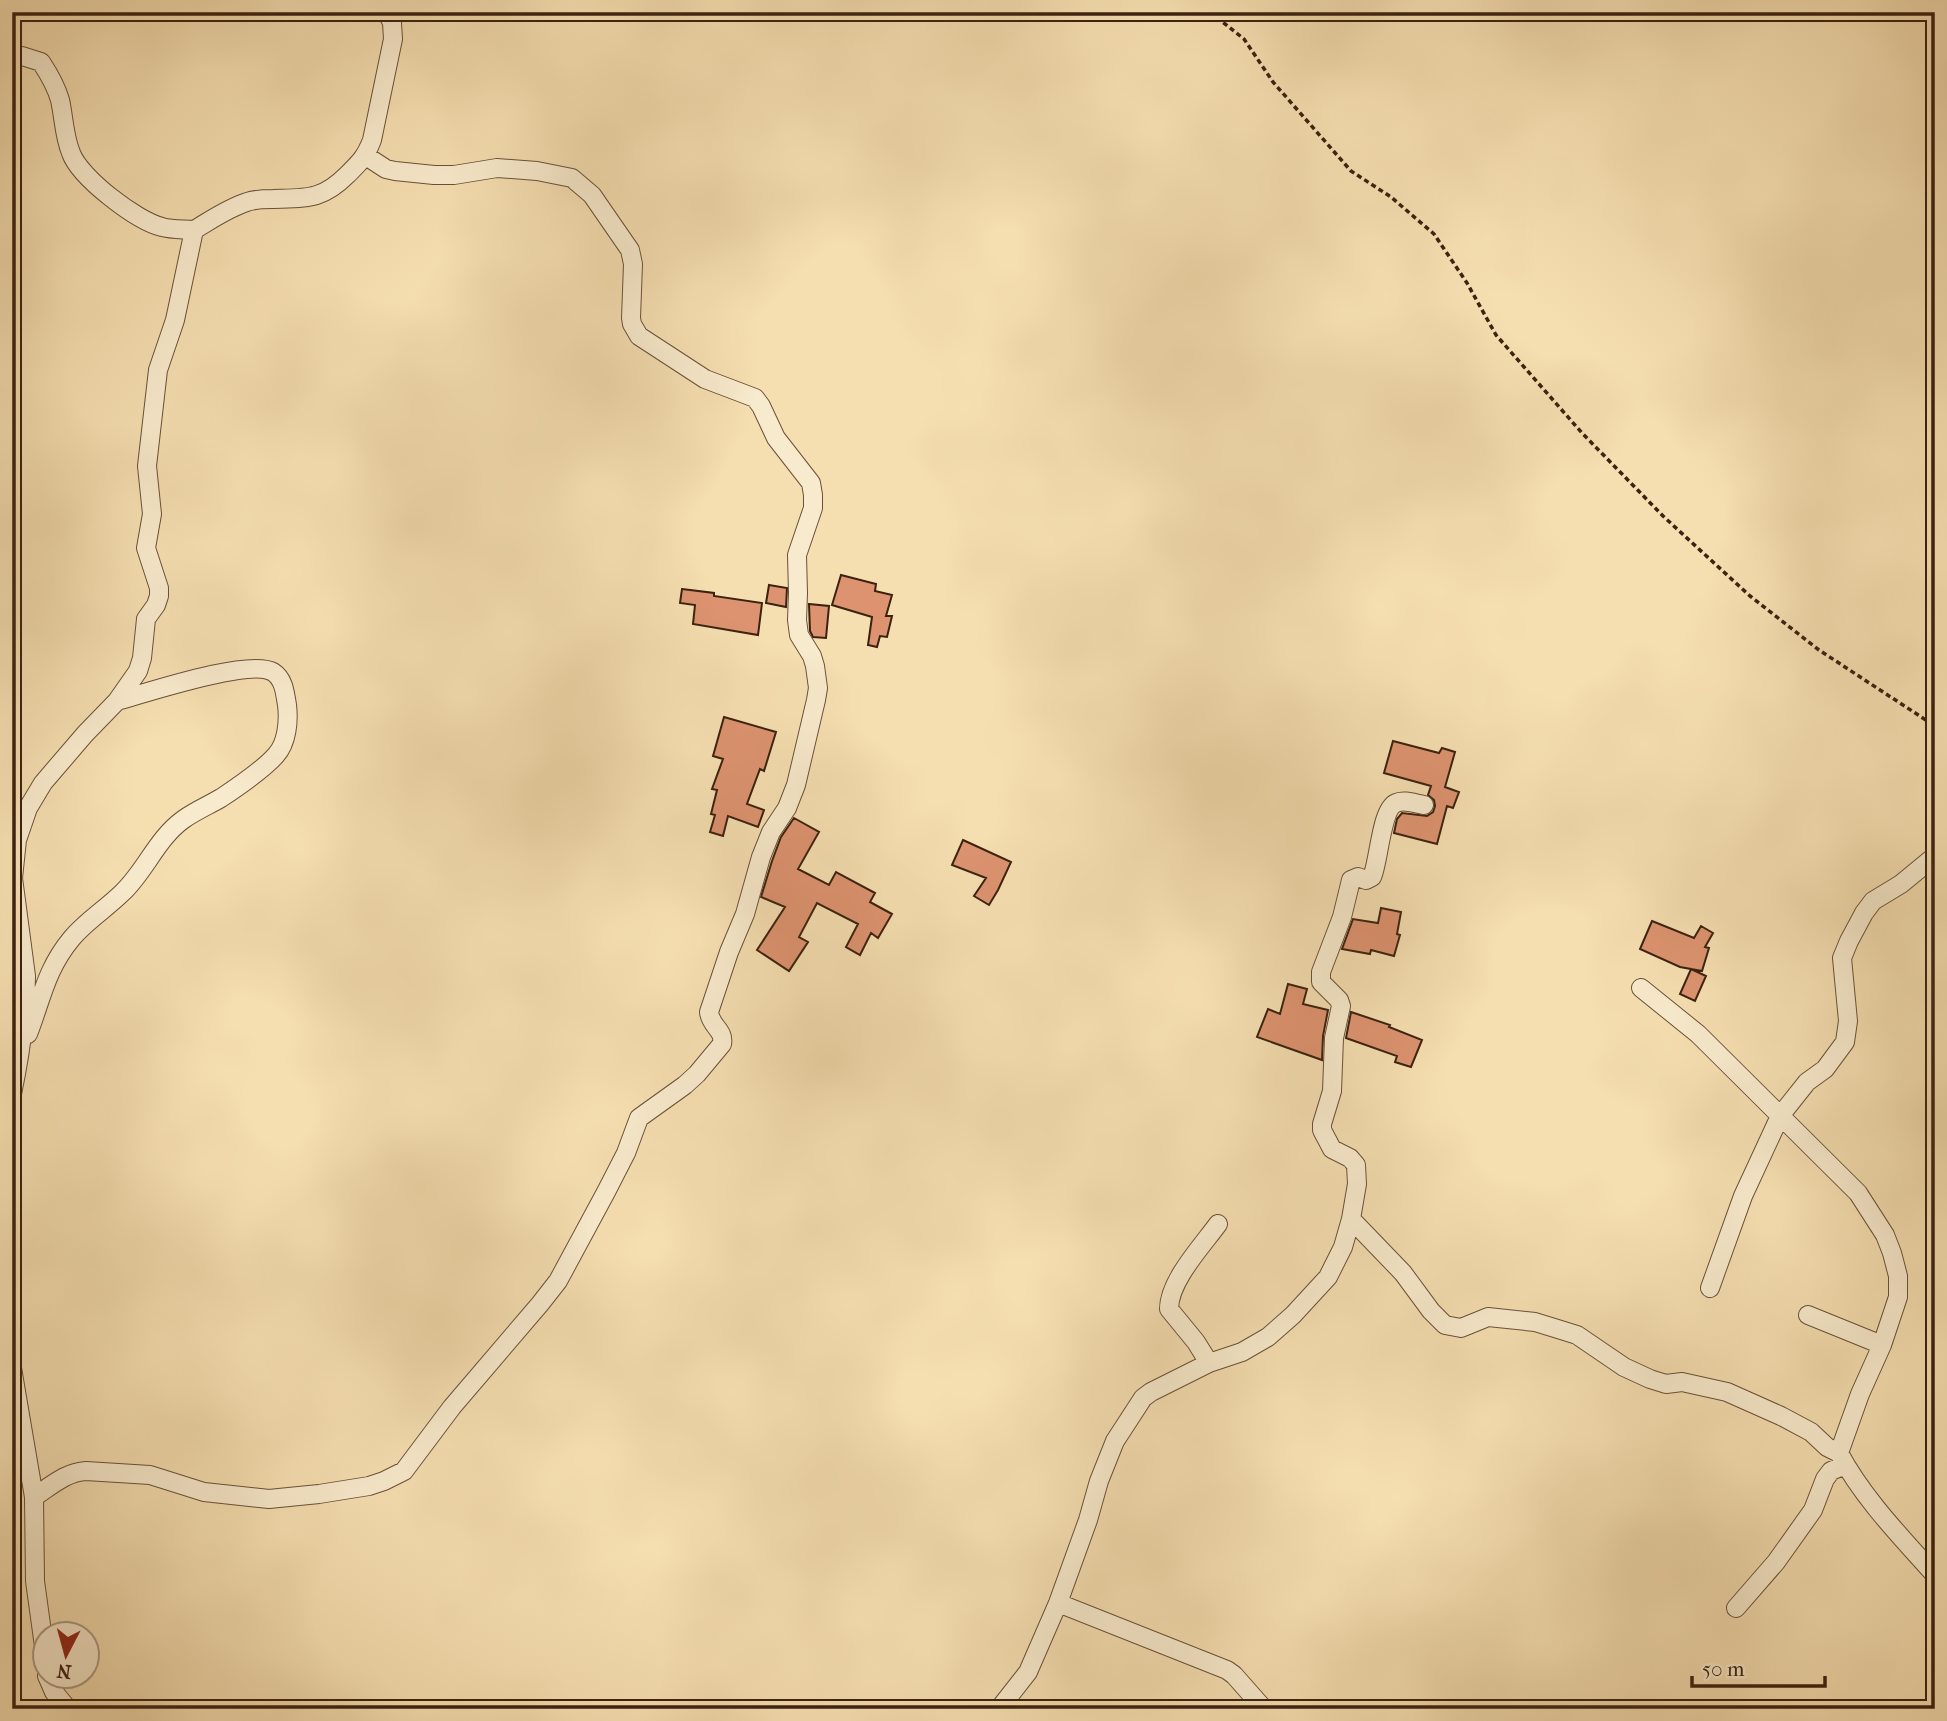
<svg xmlns="http://www.w3.org/2000/svg" width="1947" height="1721" viewBox="0 0 1947 1721" font-family="'IM FELL French Canon',serif">
	<style>
		.building { fill: #dd9370; stroke: #3b2210; stroke-width: 2 }
		.lines { fill: none; stroke-linecap: round; stroke-linejoin: round }
		.street-casing { stroke: #6a5138; stroke-width: 20 }
		.path { stroke: #3b2210; stroke-width: 3.5; stroke-dasharray: 5 3.5; stroke-linecap: butt }
		.street { stroke: #f8eacc; stroke-width: 18 }
	</style>
	<rect width="100%" height="100%" fill="#f5deb0"/>
	<filter id="stains"><feTurbulence type="fractalNoise" baseFrequency=".00286" numOctaves="4"/><feColorMatrix values="0 0 0 0 .2 0 0 0 0 .09 0 0 0 0 .02 0 0 0 .5 -.17"/></filter>
	<radialGradient id="worn" r=".72"><stop offset=".6" stop-color="#630" stop-opacity="0"/><stop offset="1" stop-color="#630" stop-opacity=".3"/></radialGradient>
	<path class="building" d="M841,575L876,584L875,591L892,595L886,616H892L887,637L880,636L877,647L868,645L872,617L832,605Z
		M769,585L787,588L786,607L766,603Z
		M682,589L714,593V596L762,603L758,635L693,624L695,605L680,603Z
		M809,604L829,606L826,638L813,637L810,631Z
		M724,717L776,732L764,771L760,769L747,804L764,810L758,827L728,816L723,836L710,832L715,815L711,814L717,790L712,789L723,759L713,756Z
		M1393,741L1439,753L1442,748L1455,752L1445,787L1459,792L1453,808L1447,806L1437,844L1394,833L1397,819L1402,813L1427,816L1433,812L1435,806L1434,800L1428,795L1431,786L1384,773Z
		M794,818L819,832L798,869L829,885L836,872L875,893L870,902L892,914L878,938L871,933L860,955L846,947L858,924L817,903L799,937L808,942L789,971L757,950L785,907L761,897L772,861L781,837Z
		M963,840L1011,862L998,890L989,905L974,896L986,878L952,865Z
		M1381,908L1401,912L1397,934L1400,935L1394,956L1371,950L1370,954L1342,949L1353,919L1378,923Z
		M1652,921L1694,938L1701,926L1713,933L1705,947L1709,948L1702,971L1680,967L1640,949Z
		M1691,969L1706,976L1695,1001L1680,994Z
		M1288,984L1307,989L1303,1004L1328,1010L1323,1036L1322,1060L1257,1037L1268,1009L1280,1014Z
		M1351,1012L1390,1025L1389,1027L1422,1040L1411,1067L1395,1062L1397,1056L1346,1038Z"/>
	<g class="lines">
		<defs>
			<path id="street" d="M12,56H22L41,62C49,74 56,86 60,100C64,118 64,136 71,153C80,178 137,221 162,227C172,230 184,229 194,230
				M1641,988L1698,1034L1858,1193L1885,1235L1892,1253L1898,1276V1297L1882,1345L1860,1394L1839,1453C1863,1498 1901,1537 1935,1575
				M28,1034C42,998 46,969 72,938C86,921 107,908 123,892C146,870 157,838 184,819C195,811 209,805 221,798C236,788 264,769 276,755C287,743 289,721 287,705C285,693 284,679 273,672C250,658 146,693 117,701
				M12,1094C20,1056 26,1016 26,976L13,878L17,840L28,808L43,783L85,734L117,701L138,671L142,658L146,619L156,605L159,596V588L146,548L152,514L147,466L158,370L175,320L194,230C211,220 228,208 247,202C255,199 265,199 273,199C307,198 322,200 347,175C360,162 365,158 372,140L393,39L392,23L387,12
				M1351,1219L1403,1273L1431,1311L1445,1325L1461,1328L1488,1317L1535,1322L1561,1330L1577,1335L1624,1367L1650,1379L1666,1384L1682,1382L1727,1392L1781,1416L1811,1432L1827,1447L1839,1453
				M1710,1288L1743,1196L1780,1116L1807,1082L1825,1069L1845,1042L1848,1021L1842,958L1849,941L1864,913L1873,901L1901,884L1935,856
				M1808,1315L1882,1345
				M1209,1363L1242,1352L1268,1337L1293,1315L1328,1277L1343,1247L1351,1219L1357,1184L1356,1165L1350,1158L1332,1149L1322,1130V1124L1332,1091L1334,1038L1341,1006L1339,1000L1321,982V972L1342,917L1351,880L1358,877L1366,880L1372,877C1379,862 1381,809 1396,803C1404,799 1416,804 1424,805
				M12,1368L34,1497L35,1581L46,1661
				M34,1497C51,1486 66,1472 86,1471L150,1475L204,1492L269,1499L319,1494L369,1486L384,1481L404,1471L452,1407L540,1304L558,1281L606,1192L626,1153L639,1118L685,1085L697,1074L722,1044C725,1030 710,1026 709,1012L729,952L745,914L761,857L771,832L787,808L796,785L816,700L818,688L815,666L812,656L799,635L797,620L798,593L797,555L813,508V495L811,483L776,438L761,406L755,398L705,379L639,336L632,324L631,318L633,264L630,250L592,195L572,178L537,171L497,168L454,175H434L395,171L386,169L366,156
				M1058,1603L1227,1670L1234,1675L1264,1709
				M1736,1608L1776,1562L1813,1510L1825,1479L1831,1471L1845,1465
				M47,1676L54,1692L68,1709
				M999,1709L1028,1672L1058,1603L1088,1520L1099,1481L1115,1441L1143,1398L1151,1392L1209,1363L1196,1342L1169,1309C1169,1281 1202,1246 1218,1224"/>
		</defs>
		<use href="#street" class="street-casing"/>
		<path class="path" d="M1210,12L1244,39L1273,82L1351,171L1391,197L1434,234L1467,283L1496,335L1582,433L1663,516L1750,596L1819,650L1935,726"/>
		<use href="#street" class="street"/>
	</g>
	<rect width="1947" height="1721" fill="none" stroke="#f5deb0" stroke-width="42"/>
	<rect x="14" y="14" width="1919" height="1693" fill="none" stroke="#3b2210" stroke-width="3.5"/>
	<rect x="21" y="21" width="1905" height="1679" fill="none" stroke="#3b2210" stroke-width="2"/>
	<g transform="translate(66 1655) rotate(186)"><circle r="33" fill="#f8eacc" stroke="#ac9a81" stroke-width="2"/>
	<path d="M0-5L12 26L0 18L-12 26Z" fill="#8f2418"/>
	<text y="-10" font-size="19" font-weight="bold" text-anchor="middle" fill="#3b2210">N</text>
	</g>
	<path d="M1692 1676v10h133v-10" fill="none" stroke="#3b2210" stroke-width="3.5"/>
	<text x="1702" y="1676" font-size="21" fill="#3b2210" stroke="#f8eacc" stroke-width="5" paint-order="stroke">50 m</text>
	<rect width="100%" height="100%" filter="url(#stains)"/>
	<rect width="100%" height="100%" fill="url(#worn)"/>
</svg>
